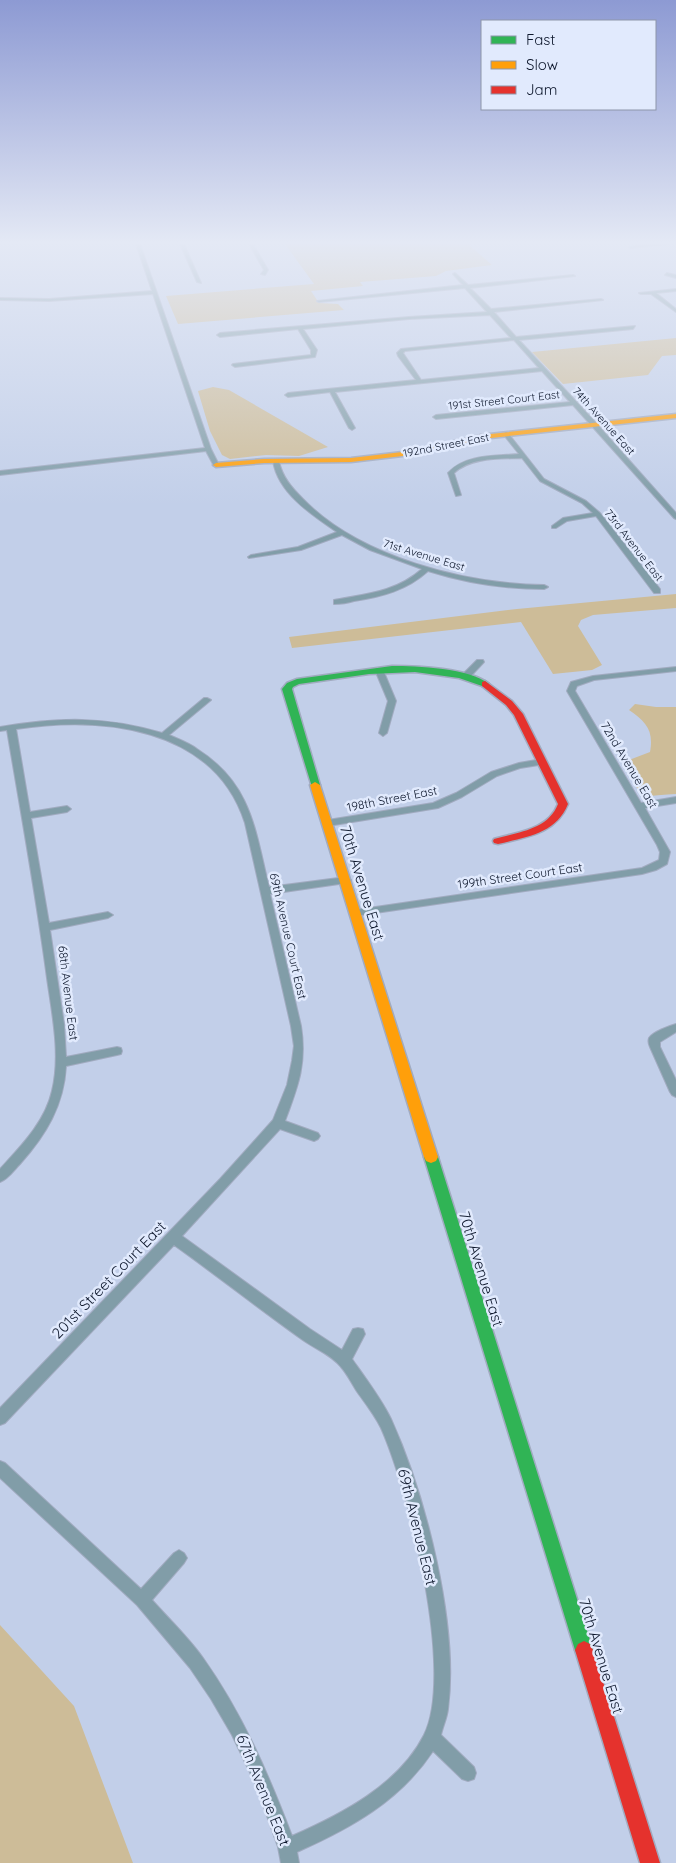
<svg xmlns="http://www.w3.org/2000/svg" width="676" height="1863" viewBox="0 0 676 1863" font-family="Quicksand,sans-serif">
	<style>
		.green { fill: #cdbc98 }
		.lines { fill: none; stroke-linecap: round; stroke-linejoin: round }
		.street-casing { stroke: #a1abc0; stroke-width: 2 }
		.fast-casing { stroke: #a1abc0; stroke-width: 3 }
		.slow-casing { stroke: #a1abc0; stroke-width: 3 }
		.jam-casing { stroke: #a1abc0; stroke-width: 3 }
		.street { fill: #819da8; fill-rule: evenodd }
		.fast { fill: #30b455; fill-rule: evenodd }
		.slow { fill: #ff9f0a; fill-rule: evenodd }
		.jam { fill: #e5322d; fill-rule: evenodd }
		.labels { text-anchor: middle; stroke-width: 5; stroke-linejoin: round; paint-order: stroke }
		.far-street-label { font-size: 11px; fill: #0e182d; stroke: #e1eafd }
		.street-label { font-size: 12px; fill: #0e182d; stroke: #e1eafd }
		.near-street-label { font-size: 15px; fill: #0e182d; stroke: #e1eafd }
	</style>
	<rect width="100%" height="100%" fill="#c2cfe9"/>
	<path class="green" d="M285,244H468L492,265L446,271L436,276L360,282L363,286L311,291L319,303L338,304L344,310L178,324L166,296L314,284Z
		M676,338V355L662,356L648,375L563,384L532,352Z
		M213,387L229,390L328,447L299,456L266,455L230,459L222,455L210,431L198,391Z
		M676,594V608L593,615L581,620L578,626L602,665L592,670L553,674L521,622L292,648L289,637L517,609Z
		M635,704L656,707H676V794C639,796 643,802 627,768L629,760L650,752C654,730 646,722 629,710Z
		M0,1625L74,1706L133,1863H0Z"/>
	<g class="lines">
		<defs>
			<path id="street" d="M136,244H140L211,449L219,465L214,466L206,451L0,475V471L205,448L153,294L49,301L0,300V298L49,299L152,291Z
				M180,244H184L201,283L197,282Z
				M249,244H253L268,270L265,275L261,274L264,270Z
				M651,244H669L631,248L629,247Z
				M455,273L468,285L573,275L575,276L470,288L491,309L601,299L603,300L494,312L516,337L635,326L633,329L519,340L597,424L676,513V519L674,518L573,405L436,419L433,417L436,415L570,402L542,371L335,392L355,428L352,430L349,428L330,392L288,397L285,395L288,393L416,380L398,356L397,353L401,349L511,338L490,315L409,319L303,329L317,350L315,357L235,367L232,365L233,364L311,355V350L298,329L220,337L217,335L220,333L409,317L487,312L465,288L319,302L317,301L463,285L453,274ZM514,340L539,368L421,380L403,353L405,351Z
				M667,273L676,275V278L665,275Z
				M676,289V291L656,293L676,309V312L651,294H641L639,293Z
				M506,432L508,433L544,479L586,501L600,513L660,589V593H654L596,516L567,521L556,528H552V526L563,518L593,513L582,503L540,481L522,458C500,459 471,457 454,473L461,495L456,496L448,473C465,454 495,456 519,454L503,434Z
				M276,459L279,461C282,477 292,488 303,499C359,557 465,584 544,585L548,587L544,589C504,589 466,583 428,571C407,590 382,597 354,601C348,603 341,604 334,604V600C366,594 396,592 422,569L370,550L342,535L301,550L249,558L248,557L251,555L298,547L337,532C312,515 278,493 273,461Z
				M477,660H483L484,662L469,678H463V674Z
				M676,667V671L594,680L577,686L575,691L641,803L676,797V803L645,808L670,852L667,864L656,870L642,874L355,916L352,915L350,913L352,911L355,910L642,868L659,860L660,852L657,845L567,691L571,682L593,676Z
				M376,668H379L383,670L396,701L387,733L383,736L379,733L388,701L375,670Z
				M204,698H207L211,700L169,735C178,739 189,743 197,749C252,784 255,830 269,887L346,877L351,880L346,883L270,894L301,1026C307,1064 298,1086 285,1121L318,1133L320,1136L318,1139L314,1141L280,1129L182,1236L310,1329L342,1350L353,1329L358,1328L363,1329L365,1334L352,1359C364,1376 382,1400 391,1419C426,1496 459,1626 448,1709C447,1718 443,1726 441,1735L474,1767L476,1773L474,1779L468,1781L462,1779L433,1751C400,1801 351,1828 297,1852L299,1863H281L278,1847L256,1785L232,1735L211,1699L190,1668L137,1605L0,1478V1461L5,1463L141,1589L174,1553L179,1550L184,1553L187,1558L184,1563L152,1600C169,1619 188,1637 203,1658C242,1713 268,1773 292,1836C340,1815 399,1785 424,1735C455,1673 409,1491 381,1428C375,1416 366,1404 358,1393C352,1384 348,1375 341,1367C331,1354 313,1348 300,1338C258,1308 216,1275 174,1245L5,1423L0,1425V1408L220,1179L273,1120L287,1085L292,1061L294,1046L291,1026L245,823C214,726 101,716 16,729L30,812L67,806L71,809L67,812L31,818L49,923L108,912L113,915L108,918L50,930L64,1024L66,1057L117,1047L121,1048L122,1051L121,1054L117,1055L66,1066C64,1105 46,1135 20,1164C14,1170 8,1179 0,1182V1169C21,1146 45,1122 52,1091C61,1055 52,1014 47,978C36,895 21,813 7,730L0,731V727C59,717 105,716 162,733Z
				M542,759L545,760L546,762L545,764L520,768L497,776L462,797L438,808L328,826L323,823L328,820L433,803L456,793L491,772L519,763Z
				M676,1024V1032L660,1042V1047L676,1080V1097L672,1095L670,1092L650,1047C649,1045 648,1041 649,1038C653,1032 669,1026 676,1024Z"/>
			<path id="fast" d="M392,666C417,666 470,668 489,684L485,687L459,678L415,672L369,674L299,684L293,687L292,689L320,785L318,787H312L282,689L287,683L297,679Z
				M431,1151L436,1153L438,1157L593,1650L590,1656L584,1659L578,1656L575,1650L424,1157L426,1153Z"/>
			<path id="slow" d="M676,414V418L481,439L411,455L351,462L264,463L216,467L213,465L216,463L264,459L351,458L411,451L481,435Z
				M315,782L320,785L438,1157L436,1161L431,1163L426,1161L424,1157L310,785Z"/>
			<path id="jam" d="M485,681L512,701L523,714L568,804C556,834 526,837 498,844L494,843L493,841L494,839C518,832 548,830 558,804L514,715L506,705L482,686V682Z
				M584,1641L590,1644L593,1650L660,1863H640L575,1650L578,1644Z"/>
		</defs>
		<use href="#street" class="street-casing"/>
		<use href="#fast" class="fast-casing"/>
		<use href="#slow" class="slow-casing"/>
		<use href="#jam" class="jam-casing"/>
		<use href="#street" class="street"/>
		<use href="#fast" class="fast"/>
		<use href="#slow" class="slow"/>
		<use href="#jam" class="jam"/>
	</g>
	<linearGradient id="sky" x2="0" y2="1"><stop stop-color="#8d9ad3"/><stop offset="0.48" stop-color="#e4e9f5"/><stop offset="1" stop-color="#e4e9f5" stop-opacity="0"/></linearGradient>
	<rect width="676" height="505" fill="url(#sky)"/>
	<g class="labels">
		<g class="far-street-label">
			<text transform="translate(504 400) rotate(-6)" y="4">191st Street Court East</text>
			<text transform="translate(604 421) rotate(48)" y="4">74th Avenue East</text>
			<text transform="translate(446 445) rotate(-11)" y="4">192nd Street East</text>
			<text transform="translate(634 545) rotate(52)" y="4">73rd Avenue East</text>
			<text transform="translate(424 555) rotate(17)" y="4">71st Avenue East</text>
		</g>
		<g class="street-label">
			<text transform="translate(629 765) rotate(59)" y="4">72nd Avenue East</text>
			<text transform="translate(392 799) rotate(-11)" y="4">198th Street East</text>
			<text transform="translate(520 876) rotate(-8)" y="4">199th Street Court East</text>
			<text transform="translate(288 936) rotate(77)" y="4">69th Avenue Court East</text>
			<text transform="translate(68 993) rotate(83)" y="4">68th Avenue East</text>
		</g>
		<g class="near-street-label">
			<text transform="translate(362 883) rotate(73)" y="5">70th Avenue East</text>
			<text transform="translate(481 1269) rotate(73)" y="5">70th Avenue East</text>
			<text transform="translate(109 1280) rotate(-46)" y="5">201st Street Court East</text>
			<text transform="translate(417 1527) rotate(76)" y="5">69th Avenue East</text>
			<text transform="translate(601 1656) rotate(73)" y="5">70th Avenue East</text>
			<text transform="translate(263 1790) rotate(68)" y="5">67th Avenue East</text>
		</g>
	</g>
	<rect x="481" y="20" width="175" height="90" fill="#e1eafd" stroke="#8d96aa"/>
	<rect x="491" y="36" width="25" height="8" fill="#30b455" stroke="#8d96aa"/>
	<text x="526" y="45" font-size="15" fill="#0e182d">Fast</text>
	<rect x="491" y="61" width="25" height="8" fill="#ff9f0a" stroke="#8d96aa"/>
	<text x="526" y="70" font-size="15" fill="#0e182d">Slow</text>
	<rect x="491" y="86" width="25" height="8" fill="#e5322d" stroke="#8d96aa"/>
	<text x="526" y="95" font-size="15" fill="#0e182d">Jam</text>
</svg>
